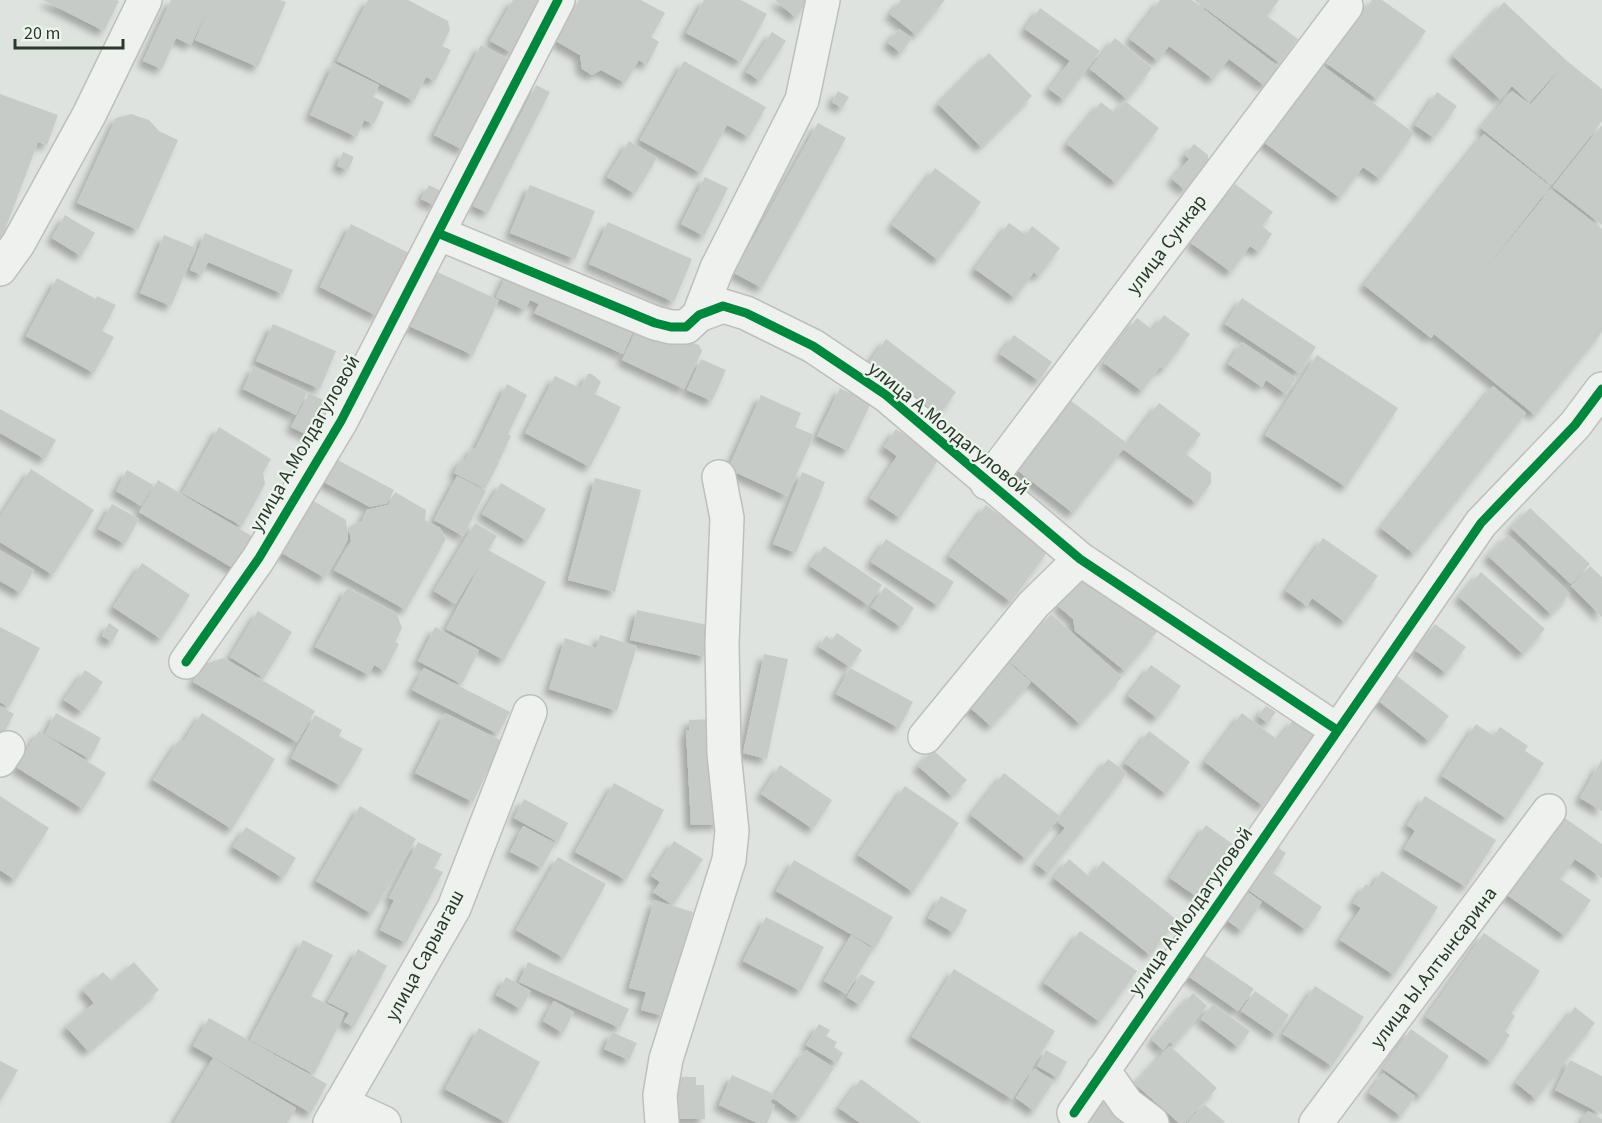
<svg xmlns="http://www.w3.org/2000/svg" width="1602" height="1123" viewBox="0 0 1602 1123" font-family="'Source Sans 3',sans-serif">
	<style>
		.building { fill: #c7cbc7; filter: url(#shadow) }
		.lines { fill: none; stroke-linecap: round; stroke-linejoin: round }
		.street-casing { stroke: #bcbfbc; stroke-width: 36 }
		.street { stroke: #eef1ee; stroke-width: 33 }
		.cycleway-casing { stroke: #edf3ed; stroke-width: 13 }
		.cycleway { stroke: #00873e; stroke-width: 9 }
		.labels { text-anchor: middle; stroke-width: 4.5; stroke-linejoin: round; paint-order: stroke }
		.street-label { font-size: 20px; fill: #293a2a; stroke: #edf3ed }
	</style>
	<defs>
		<filter id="shadow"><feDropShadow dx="-5.5" dy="5.5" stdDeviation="3" flood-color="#0004"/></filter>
	</defs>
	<rect width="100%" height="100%" fill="#dfe3df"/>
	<path class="building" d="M43,0H116L119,1L104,31Z
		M171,0H212L191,45L176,38L162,69L143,61Z
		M212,0H280L286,2L258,67L195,40Z
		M368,0H408L448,21L450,30L442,46L451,50L435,81L426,77L414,101L337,61Z
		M513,0H540L512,53L490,41Z
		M579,0H641L665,13L651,37L659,42L647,65L639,60L625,83L601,70L592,75L582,69L580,55L556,41Z
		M704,0H741L767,14L741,62L686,33Z
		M775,0H805L808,2L795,17Z
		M901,0H945L916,35L890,14Z
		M1160,0H1192L1279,67L1265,86L1229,59L1213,79L1169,46L1158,61L1130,39Z
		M1194,0H1279L1267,16L1298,39L1280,63Z
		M1372,0H1382L1426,31L1377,99L1326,63Z
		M1504,2L1567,61L1602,89V121L1551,185L1481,128L1512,91L1531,105L1563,66L1529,102L1512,86L1500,99L1453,56Z
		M1040,8L1100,51L1064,100L1049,89L1070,61L1025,29Z
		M899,29L912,38L901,53L888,43Z
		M772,32L786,41L760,81L746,72Z
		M1115,38L1152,68L1127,99L1090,69Z
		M481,45L511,61L463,150L434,135Z
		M989,53L1032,96L981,147L938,104Z
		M684,61L766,107L749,137L727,125L701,173L640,140Z
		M334,63L379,85L373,97L384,102L374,124L364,120L357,137L310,115Z
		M1319,63L1414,133L1380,179L1363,167L1340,198L1262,141Z
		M536,85L550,92L488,213L473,206Z
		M838,91L849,97L842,108L832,102Z
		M1437,92L1457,106L1434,138L1415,125Z
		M0,94L58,115L47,145L38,142L0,243Z
		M1125,101L1159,128L1116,183L1067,144L1101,102L1115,113Z
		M131,114L149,120L159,131L178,140L138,230L77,203L116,118Z
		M818,123L846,138L762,288L734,273Z
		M1602,125V225L1553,187Z
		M1484,134L1550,186L1473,285L1551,189L1602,229V332L1535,415L1434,334L1431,338L1364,285Z
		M629,141L657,158L635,194L607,177Z
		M1194,144L1208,155V161L1185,190L1172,179L1189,159L1185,155Z
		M343,152L354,157L348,170L337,166Z
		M935,168L981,202L938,260L892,225Z
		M705,177L728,188L704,236L681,224Z
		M1235,184L1273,212L1262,226L1272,234L1259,252L1250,246L1231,272L1191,243Z
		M429,185L443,192L435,206L421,199Z
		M530,185L595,211L575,259L510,233Z
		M65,215L95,233L81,256L52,238Z
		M608,222L692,259L674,302L589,264Z
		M1009,223L1026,235L1032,226L1060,248L1039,276L1034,272L1015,298L975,269Z
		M351,224L409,253L377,316L320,287Z
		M205,233L293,270L283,294L208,262L202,275L190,270Z
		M164,235L196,248L171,306L140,293Z
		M435,271L499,300L473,355L409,326Z
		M508,272L634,328L623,354L534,313L539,304L530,300L525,310L496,297Z
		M57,278L96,299L97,296L116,305L102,331L114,337L94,373L26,336Z
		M1242,298L1316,347L1299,373L1225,324Z
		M1164,315L1190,334L1164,369L1160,367L1142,391L1104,363L1137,318L1153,330Z
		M273,324L336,351L320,389L256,361Z
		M639,324L699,345L702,351L684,389L622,360Z
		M1014,335L1052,362L1039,381L1000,354Z
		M886,339L956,392L939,415L869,363Z
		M1242,342L1296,378L1286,394L1266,380L1262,387L1228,364Z
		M1317,355L1398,408L1346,487L1265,435Z
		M701,359L726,370L712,401L687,390Z
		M254,366L307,393L296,415L243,389Z
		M588,374H592L601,382L595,394L621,407L590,467L525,433L555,376L580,388Z
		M507,384L527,395L508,434L511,436L499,461L487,455L499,462L485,489L454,473L462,458L465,460L472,448L475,449Z
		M1493,386L1526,413L1414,554L1381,528Z
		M840,388L871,403L848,451L817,436Z
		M309,393L329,403L312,437L291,427Z
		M761,395L801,413L795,427L814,435L787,496L728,469Z
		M1070,400L1128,444L1159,403L1201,434L1186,454L1211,473V483L1196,503L1123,449L1073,513L1017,470Z
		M0,409L56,440L45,459L0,433Z
		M219,427L271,459L263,472L265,484L242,526L182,493Z
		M896,429L940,457L900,518L870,498L897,456L884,447Z
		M334,458L394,490L387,503L370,507L322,481Z
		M31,469L94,510L53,575L0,542V517Z
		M127,470L153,485L141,506L116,491Z
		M802,472L825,482L796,553L773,544Z
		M457,476L486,491L463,536L434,520Z
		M595,478L641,490L615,592L568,580Z
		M158,480L260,541L241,573L139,512Z
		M501,483L546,509L527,541L482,514Z
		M395,492L426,510L425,520L440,528L446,539L406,610L334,570L351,541L349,527L362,521L367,510L388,505Z
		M312,500L346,520L348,539L325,578L280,552Z
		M112,504L139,519L125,544L98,529Z
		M986,505L1048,551L1011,602L949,556Z
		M1530,508L1590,564L1571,584L1511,528Z
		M475,523L497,536L488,550L546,582L504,660L446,629L482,561L455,604L434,591Z
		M1508,535L1570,594L1551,614L1488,556Z
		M1323,538L1378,576L1345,622L1312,598L1307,606L1286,591Z
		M886,539L954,582L938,606L871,562Z
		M824,546L882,585L868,605L810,566Z
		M0,551L34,570L21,593L0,581Z
		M142,563L190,595L161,639L113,607Z
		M1590,566L1602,577V617L1571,586Z
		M1481,572L1545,629L1523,654L1459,597Z
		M1086,573L1157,632L1125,671L1075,631L1073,619L1058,606Z
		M885,587L914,608L901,627L871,607Z
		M347,588L397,614L402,628L395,642L399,644L385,671L374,665L369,675L315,647Z
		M637,610L712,626L706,657L630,640Z
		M258,611L292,632L264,678L230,657Z
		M1051,614L1122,677L1080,724L1009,661Z
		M109,623L119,630L112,642L102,636Z
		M1435,624L1466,647L1446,673L1415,650Z
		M0,627L40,648L9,707L0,702Z
		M435,627L479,650L462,684L418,661Z
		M837,633L862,650L850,667L819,647L826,636L832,640Z
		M600,635L637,646L617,711L549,689L565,638L596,648Z
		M764,654L788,659L767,759L743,753Z
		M224,658L315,711L297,742L193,682L204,664Z
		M1008,662L1031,682L991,726L968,706Z
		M1151,665L1181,686L1157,718L1128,696Z
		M424,668L510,712L498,734L412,690Z
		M850,668L913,702L899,728L836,694Z
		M85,670L103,682L82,712L64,700Z
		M1396,675L1449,716L1429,741L1376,699Z
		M0,706L14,714L0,740Z
		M1266,706L1276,712L1268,723L1258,716Z
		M56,713L101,738L90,759L45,734Z
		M202,713L275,759L232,829L153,780L179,740L183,742Z
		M445,713L502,741L473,802L415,773Z
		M1242,713L1278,740L1294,719L1317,736L1263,806L1205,762Z
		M315,715L342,730L339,736L363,749L341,786L291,758Z
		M715,719L720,824L691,825L686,730H689V720Z
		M1476,724L1494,736L1500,727L1528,746L1525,751L1544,763L1507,819L1442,776Z
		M39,731L106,773L83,809L16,767Z
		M1149,731L1190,762L1166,794L1125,763Z
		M933,750L967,780L952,796L918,766Z
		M1108,759L1127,773L1048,873L1036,864L1065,828L1058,822Z
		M1602,759V811L1580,798Z
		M780,765L832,800L813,829L761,794Z
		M1004,773L1060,816L1026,859L971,815Z
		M614,783L664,810L626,880L575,852Z
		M905,786L959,823L913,892L858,855Z
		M0,796L49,828L15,880L0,870Z
		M1425,796L1496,840L1466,887L1404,849L1415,831L1407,825Z
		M524,799L568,823L558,842L514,818Z
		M360,806L416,839L372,914L316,881Z
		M1559,814L1602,844V878L1575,859L1560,879L1591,900L1565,936L1503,892Z
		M1206,825L1234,845L1197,897L1170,878Z
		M523,826L555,843L542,868L510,852Z
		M246,827L296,858L283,878L233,847Z
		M674,841L703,859L673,905L653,892L660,882L651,876Z
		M418,842L442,854L434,868L443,872L406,943L380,930L394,900L389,898Z
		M1271,843L1286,853L1273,873L1322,907L1306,930L1241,885Z
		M558,857L606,884L564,958L516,930Z
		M1069,859L1090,877L1103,861L1177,920L1150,955L1054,878Z
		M794,860L893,917L875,948L776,891Z
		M1382,871L1438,907L1394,975L1340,940L1361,908L1353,903L1366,884L1371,888Z
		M1242,888L1262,902L1242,931L1222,917Z
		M941,896L967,910L954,933L928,918Z
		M654,900L693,912L664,1016L641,1010L646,992L629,988Z
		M766,917L824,947L801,991L743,961Z
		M1080,931L1137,971L1100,1022L1044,983Z
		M1484,933L1540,971L1511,1013L1515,1016L1505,1031L1510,1035L1491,1062L1426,1017Z
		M851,935L873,949L846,994L824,981Z
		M303,940L333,955L311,996L345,1013L314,1074L250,1040Z
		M358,949L387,966L354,1027L344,1022L349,1013L328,1002Z
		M1200,952L1254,989L1238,1011L1185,974Z
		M134,962L159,990L88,1051L66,1027L94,1003L83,990L103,972L112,981Z
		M528,962L629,1009L620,1028L519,982Z
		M954,969L1055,1031L1012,1099L912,1037Z
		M861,974L875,982L860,1005L847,997Z
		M506,977L531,991L521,1009L496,995Z
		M1315,986L1364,1017L1332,1066L1283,1034Z
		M1255,991L1289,1015L1276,1035L1241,1011Z
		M1193,993L1207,1006L1174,1045L1170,1042L1163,1050L1152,1040Z
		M554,1001L574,1012L563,1033L543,1021Z
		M1213,1004L1250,1031L1238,1047L1201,1019Z
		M1575,1007L1595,1023L1536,1099L1516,1083Z
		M209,1018L327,1084L311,1113L193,1046Z
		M819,1024L830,1030L826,1036L837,1042L834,1047L843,1053L837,1063L806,1045Z
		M479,1028L540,1062L507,1123L445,1089Z
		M1411,1029L1449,1056L1421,1096L1383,1069Z
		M612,1032L637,1043L629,1060L604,1049Z
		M1170,1046L1217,1088L1185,1123H1179L1135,1084Z
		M806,1050L834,1068L800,1118L773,1098Z
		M1046,1050L1067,1062L1058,1078L1037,1066Z
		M213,1058L296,1108L287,1123H174Z
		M1570,1060L1602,1076V1114L1555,1090Z
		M0,1061L18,1070L0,1101Z
		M1035,1069L1054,1081L1034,1111L1016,1098Z
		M1383,1073L1415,1096L1401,1116L1369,1093Z
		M732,1075L774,1094L770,1103L775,1105L767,1123H757L719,1105Z
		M676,1077H696V1085H704L705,1119H677Z
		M861,1079L921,1123H860L839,1108Z
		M1104,1101L1129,1123H1085Z
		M1204,1104L1225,1122L1224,1123H1187Z
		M1588,1111L1602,1119V1123H1581Z"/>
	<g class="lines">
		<defs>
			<path id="street" d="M440,234L655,323L671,327H686L699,315L723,306L746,313L813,346L886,395L1080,559L1337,730
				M0,269L18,244L89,115L145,0
				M699,315L717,268L802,100L823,0
				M987,483L1346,6
				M186,662L259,558L341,421L558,0
				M925,737L1033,605L1080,559
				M0,760L8,748
				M1103,1070L1127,1104L1152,1123
				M341,1103L384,1123
				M1074,1113L1481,523L1575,425L1602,389
				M330,1123L454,908L530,712
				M662,1123L660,1095L666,1059L729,860L732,831L724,753L722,643L727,518L719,477
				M1316,1123L1549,811"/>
		</defs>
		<use href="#street" class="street-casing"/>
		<use href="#street" class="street"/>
		<defs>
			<path id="cycleway" d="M440,234L655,323L671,327H686L699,315L723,306L746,313L813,346L886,395L1080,559L1337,730
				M186,662L259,558L341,421L558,0
				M1074,1113L1481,523L1575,425L1602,389"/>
		</defs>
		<use href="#cycleway" class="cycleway-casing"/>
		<use href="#cycleway" class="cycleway"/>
	</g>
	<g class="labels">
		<g class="street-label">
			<text transform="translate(1166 244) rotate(-53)" y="7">улица Сункар</text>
			<text transform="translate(949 428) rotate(39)" y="7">улица А.Молдагуловой</text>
			<text transform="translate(304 443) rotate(-60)" y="7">улица А.Молдагуловой</text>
			<text transform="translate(1190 911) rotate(-55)" y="7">улица А.Молдагуловой</text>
			<text transform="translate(424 955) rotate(-62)" y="7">улица Сарыагаш</text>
			<text transform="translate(1433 967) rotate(-53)" y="7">улица Ы.Алтынсарина</text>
		</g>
	</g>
	<path d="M15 39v9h108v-9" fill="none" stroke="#293a2a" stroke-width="3"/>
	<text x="24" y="39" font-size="18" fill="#293a2a" stroke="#edf3ed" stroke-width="4.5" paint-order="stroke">20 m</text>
</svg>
